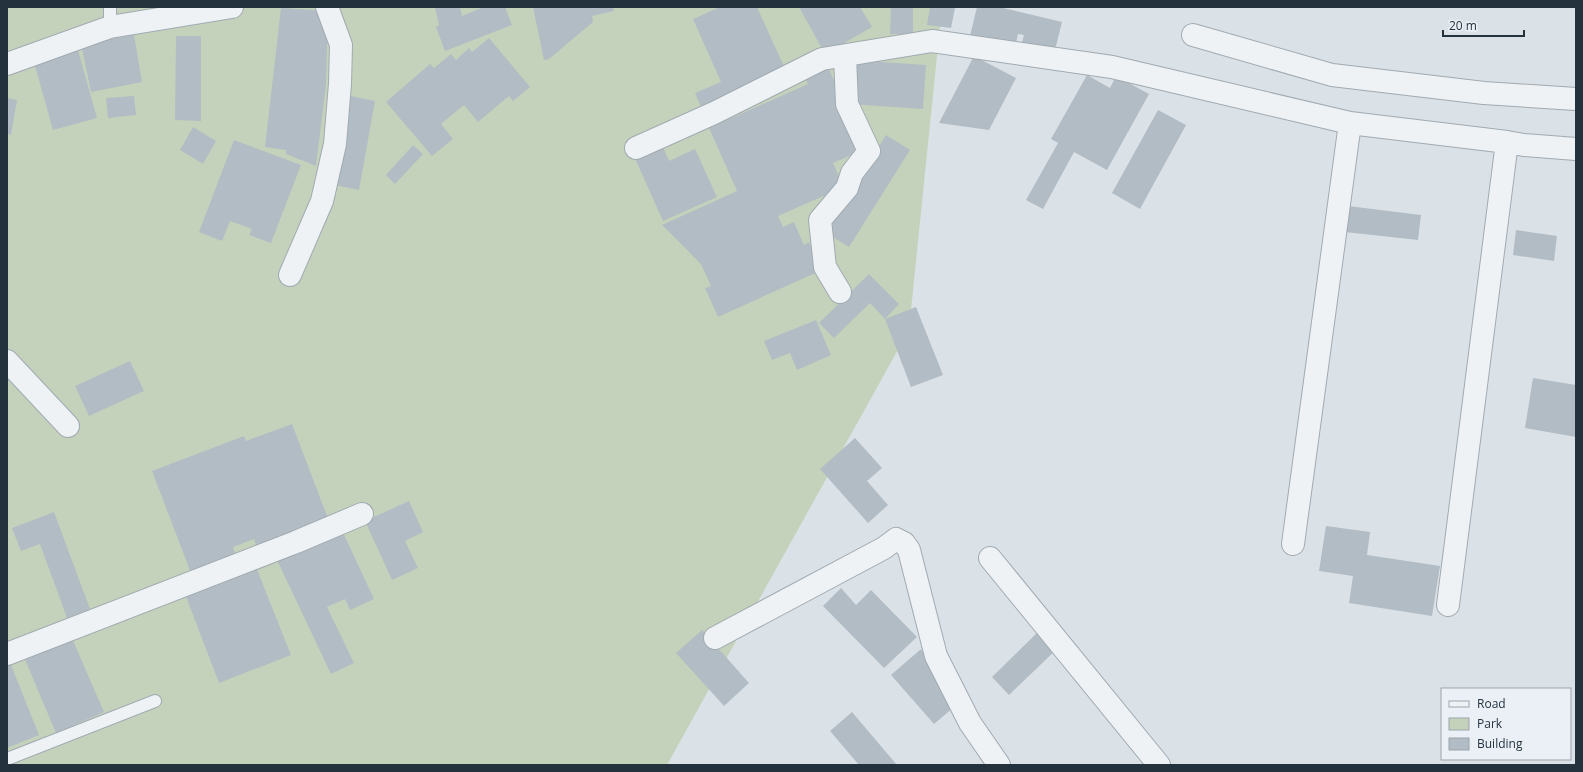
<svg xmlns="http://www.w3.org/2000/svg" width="1583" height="772" viewBox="0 0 1583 772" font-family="'Open Sans',sans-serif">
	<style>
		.green { fill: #c5d2bb }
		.building { fill: #b2bcc4 }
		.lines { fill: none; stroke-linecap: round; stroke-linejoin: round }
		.service-casing { stroke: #a0aab1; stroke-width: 14 }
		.minor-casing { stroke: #a0aab1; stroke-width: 24 }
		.service { stroke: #eef2f5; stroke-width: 12 }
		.minor { stroke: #eef2f5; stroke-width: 22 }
	</style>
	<rect width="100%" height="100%" fill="#dbe2e7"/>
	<path class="green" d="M7,7H942L909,330L667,765H7Z"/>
	<path class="building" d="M435,7H460L462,16L484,7H505L512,25L445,51L436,27L439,25Z
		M533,7H613L614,11L592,16L593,22L549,59L544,60Z
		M720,7H757L786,71L702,109L695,93L721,82L693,19Z
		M799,7H860L872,27L825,54Z
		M891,7H913V34H890Z
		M930,7L955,8L951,28L927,25Z
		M977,7H999L1062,22L1055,50L1022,42L1024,35L1018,34L1015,47L970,36Z
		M281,8L328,11L326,85L316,166L286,154V150L265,147Z
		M134,35L142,82L91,92L81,44Z
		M176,36H201V121L175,120Z
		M489,38L530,87L513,101L509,96L478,122L464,105L441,124L453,139L432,156L386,102L430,64L434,68L451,54L456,60L469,48L472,52Z
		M76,43L97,118L53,130L32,55Z
		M974,56L1016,78L989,130L939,123Z
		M852,60L926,65L923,109L850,104Z
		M827,65L865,149L833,163L844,187L778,216L783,227L794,222L804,245L809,242L822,270L718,317L705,288L711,286L701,264L662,225L737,191L709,128L808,84L804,76Z
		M1087,75L1110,88L1116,76L1149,94L1107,170L1074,152L1043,209L1026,200L1058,143L1051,139Z
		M346,95L375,101L359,190L330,184Z
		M134,96L136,115L108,118L106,98Z
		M7,98L17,100L11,135L7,134Z
		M1158,110L1186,125L1140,209L1112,193Z
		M193,127L216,141L203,164L180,150Z
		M886,135L910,150L849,247L825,232Z
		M234,140L301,165L271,243L249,235L252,229L230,221L222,241L199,232Z
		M661,142L669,161L695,149L717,197L663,221L633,154Z
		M413,145L423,154L395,184L386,175Z
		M1348,206L1421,215L1418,240L1345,232Z
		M1516,230L1557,236L1554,261L1513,255Z
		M869,274L899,304L885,319L916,307L943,375L911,387L885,319L870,303L834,338L819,323Z
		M816,320L831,355L797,370L790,353L772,360L764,341Z
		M130,361L144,391L89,416L75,386Z
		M1533,378L1576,385V437L1525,428Z
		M292,424L329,521L257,548L254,539L233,547L236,556L191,573L152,471L244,436L246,441Z
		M855,438L882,468L867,481L888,505L868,523L820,469Z
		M409,501L423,532L405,541L418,568L392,580L365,521Z
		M54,512L90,609L67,618L40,544L21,551L12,528Z
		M1326,526L1370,532L1367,555L1440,566L1432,616L1349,603L1353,576L1319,571Z
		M341,528L374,599L350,610L345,599L327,607L354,663L331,674L276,558Z
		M256,567L291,655L219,683L185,594Z
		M841,588L856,605L871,590L917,637L884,668L823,606Z
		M1041,629L1059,647L1009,695L992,677Z
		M702,630L749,683L724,706L676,653Z
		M71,636L104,712L56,733L24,657Z
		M921,649L954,707L934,724L891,675Z
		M9,660L39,735L7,748V661Z
		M852,712L897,765H859L830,731Z"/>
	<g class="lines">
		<defs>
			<path id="service" d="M110,27V7
				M7,759L155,701"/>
			<path id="minor" d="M1193,35L1332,75L1484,93L1576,99
				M7,64L110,27L232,7
				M636,148L714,113L822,59L932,41L1112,67L1350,123L1507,142L1524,145L1576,149
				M290,275L322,201L335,144L340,84L341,45L327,7
				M840,292L825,267L820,220L847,188L852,173L869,151L847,104L845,56
				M7,361L68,426
				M1293,544L1350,123
				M990,558L1159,765
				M1448,605L1507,142
				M715,638L884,548L896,539L904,543L909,550L936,656L970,723L999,765
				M7,654L296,542L362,514"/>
		</defs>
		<use href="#service" class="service-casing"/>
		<use href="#minor" class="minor-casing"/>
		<use href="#service" class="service"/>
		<use href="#minor" class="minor"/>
	</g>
	<rect width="1583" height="772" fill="none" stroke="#24323e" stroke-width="16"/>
	<rect x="1441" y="688" width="130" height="72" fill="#eaf0f5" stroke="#9ba4ac"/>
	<rect x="1449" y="701" width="20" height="6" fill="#eef2f5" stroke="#9ba4ac"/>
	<text x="1477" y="708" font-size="12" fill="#24323e">Road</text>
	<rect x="1449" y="718" width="20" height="12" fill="#c5d2bb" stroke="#9ba4ac"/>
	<text x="1477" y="728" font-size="12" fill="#24323e">Park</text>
	<rect x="1449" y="738" width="20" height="12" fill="#b2bcc4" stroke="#9ba4ac"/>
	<text x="1477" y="748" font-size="12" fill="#24323e">Building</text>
	<path d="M1443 30v6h81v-6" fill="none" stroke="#24323e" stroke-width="2"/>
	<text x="1449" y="30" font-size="12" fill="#24323e" stroke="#eaf0f5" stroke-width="3" paint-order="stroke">20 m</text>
</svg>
